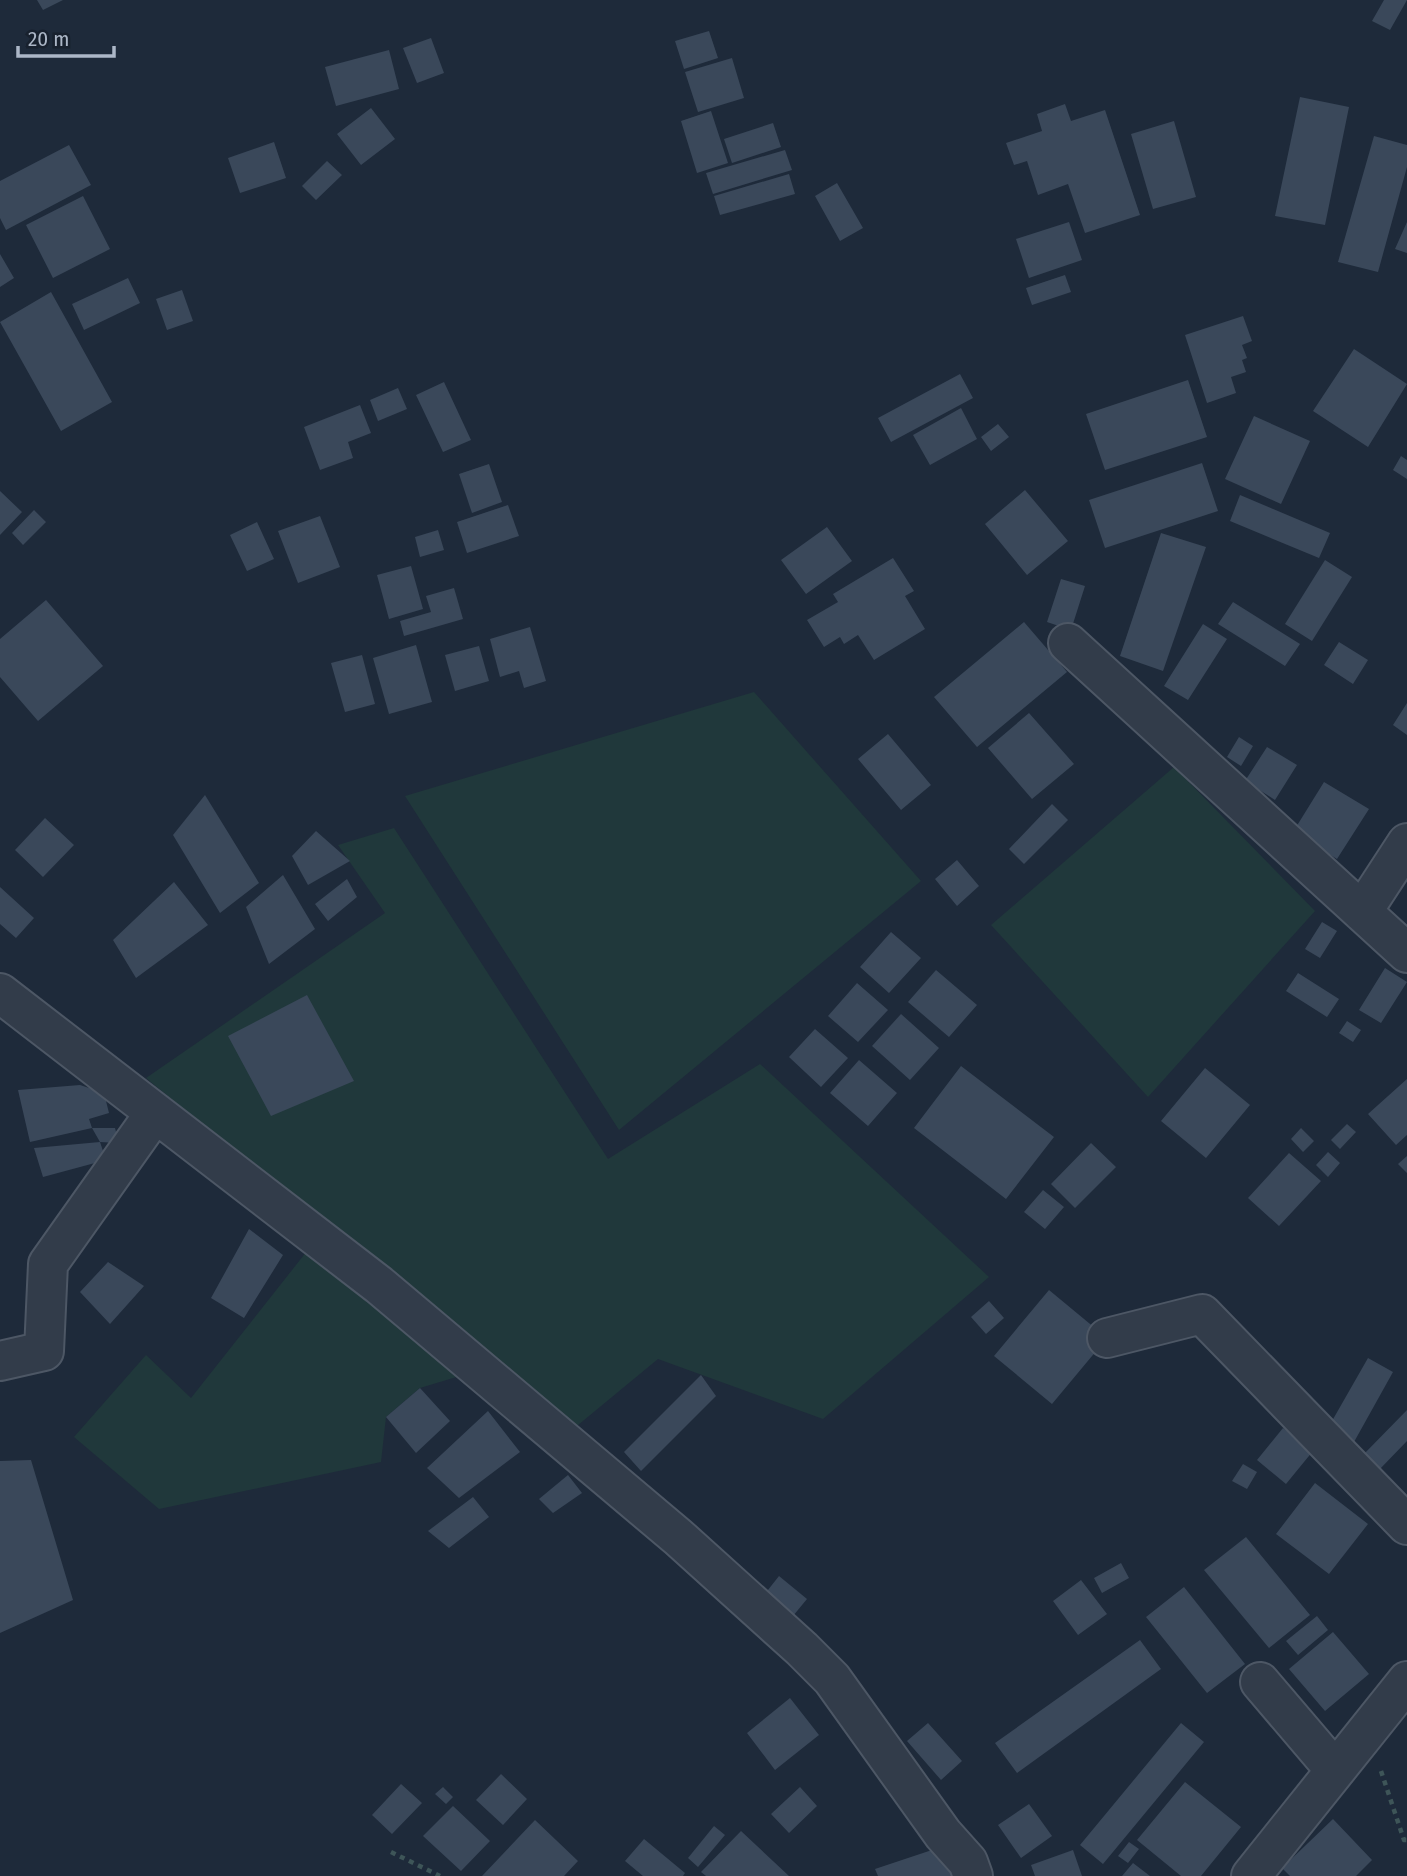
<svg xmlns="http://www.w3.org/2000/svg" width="1407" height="1876" viewBox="0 0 1407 1876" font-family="'Fira Sans Condensed',sans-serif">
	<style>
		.green { fill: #20383b }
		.building { fill: #3a485a }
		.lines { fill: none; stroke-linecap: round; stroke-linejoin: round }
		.street-casing { stroke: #4d5765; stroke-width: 42 }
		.path { stroke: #3e5558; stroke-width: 4.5; stroke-dasharray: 5 5; stroke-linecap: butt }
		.street { stroke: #323c4a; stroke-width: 38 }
	</style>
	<rect width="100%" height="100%" fill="#1e2a3a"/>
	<path class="green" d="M754,692L921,881L619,1130L405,796Z
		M1174,767L1315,911L1148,1097L991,925Z
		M394,828L608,1159L760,1064L989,1277L823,1419L658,1359L572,1430L146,1078L385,913L338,845Z
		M311,1246L463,1375L420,1388L386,1417L381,1462L159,1509L74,1437L146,1355L191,1398Z"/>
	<path class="building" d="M37,0H63L43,10Z
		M1384,0H1407L1390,30L1372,21Z
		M709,31L718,58L684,69L675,41Z
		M431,38L444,73L417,83L403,48Z
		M389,50L399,89L336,106L325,67Z
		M732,58L744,98L698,112L685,72Z
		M1300,97L1349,107L1325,225L1275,216Z
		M1065,104L1071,121L1105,110L1140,215L1085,233L1068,184L1038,195L1027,161L1014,165L1006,143L1042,131L1037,114Z
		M371,108L395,139L361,165L337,134Z
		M711,111L728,163L697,173L681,121Z
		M1174,121L1196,197L1153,209L1131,134Z
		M773,123L781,147L732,163L724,139Z
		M1374,136L1407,145V167L1378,272L1338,262Z
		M274,142L286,178L240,193L228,158Z
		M69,145L91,185L6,230L0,218V181Z
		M785,150L792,170L713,194L706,173Z
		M327,161L342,175L316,200L302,186Z
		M789,174L795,194L720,215L714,196Z
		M837,183L863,228L840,241L815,196Z
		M83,196L110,249L53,278L26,225Z
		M1069,222L1082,260L1029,278L1016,239Z
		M1407,222V253L1395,249Z
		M0,254L14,278L0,287Z
		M1065,275L1071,292L1032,305L1026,288Z
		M128,278L140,303L84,330L72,304Z
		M182,290L193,321L167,330L156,299Z
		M51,292L112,402L61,431L0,322Z
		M1243,316L1252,341L1242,345L1247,358L1242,360L1246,372L1231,377L1236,393L1207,403L1185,335Z
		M1354,349L1407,384L1368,447L1313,411Z
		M960,374L973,398L891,442L878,418Z
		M1188,380L1207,437L1105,470L1086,414Z
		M444,382L471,440L443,452L416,395Z
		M398,388L407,409L378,421L370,400Z
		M360,405L371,433L348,442L353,458L320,470L304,427Z
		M961,408L977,439L930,465L913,435Z
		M1254,416L1310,441L1281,504L1225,479Z
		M998,424L1009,437L991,451L981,437Z
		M1401,456L1407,460V479L1393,470Z
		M1202,463L1218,511L1105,548L1089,500Z
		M489,464L502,502L472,513L459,474Z
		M1025,490L1068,541L1027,575L985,524Z
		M0,491L22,512L0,535Z
		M1240,495L1330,533L1319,558L1230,521Z
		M508,505L519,536L467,553L457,522Z
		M34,510L46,522L23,545L12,533Z
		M320,516L340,567L298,583L278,531Z
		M257,522L274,559L247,571L230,535Z
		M827,527L852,561L806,594L781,560Z
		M438,530L444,550L420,557L415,537Z
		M1161,533L1206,547L1163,671L1120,656Z
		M893,558L914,591L905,596L925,629L874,660L858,635L844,644L840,637L824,647L807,620L838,602L833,594Z
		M1325,560L1352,577L1312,641L1285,624Z
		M411,566L423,609L389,619L377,575Z
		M1061,579L1085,586L1071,630L1047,622Z
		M454,588L463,619L404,636L400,621L431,612L426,596Z
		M46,600L103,666L38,721L0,677V639Z
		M1233,602L1300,644L1285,666L1218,624Z
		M1024,622L1067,672L977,747L934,697Z
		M1203,624L1227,639L1188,700L1164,686Z
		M530,627L546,681L524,688L519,671L500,677L490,639Z
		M1339,642L1368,660L1353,684L1324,665Z
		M416,645L432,702L389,714L373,658Z
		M479,646L489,681L455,691L445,655Z
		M362,655L375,704L345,712L331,663Z
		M1407,703V735L1393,725Z
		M1029,713L1074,764L1032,799L988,748Z
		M888,734L931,785L901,810L858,759Z
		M1239,737L1253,746L1241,766L1227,757Z
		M1267,747L1297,765L1275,800L1245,781Z
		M1324,782L1369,809L1337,859L1293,832Z
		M205,795L259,883L220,913L173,835Z
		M1052,804L1068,820L1024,864L1009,849Z
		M45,818L74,845L43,877L15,850Z
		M316,831L350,861L308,885L292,856Z
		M957,860L979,886L957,906L935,879Z
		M283,875L315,929L269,964L246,907Z
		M347,879L357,897L328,921L315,904Z
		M174,882L208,925L136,978L113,940Z
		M0,887L34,918L16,938L0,924Z
		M1322,922L1337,931L1320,958L1305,949Z
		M891,932L921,958L889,993L860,967Z
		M1385,968L1407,982L1381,1023L1359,1010Z
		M936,970L977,1005L949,1037L908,1002Z
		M1298,973L1339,999L1327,1017L1286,991Z
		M857,983L888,1010L858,1042L828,1016Z
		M307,995L354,1081L271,1116L228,1036Z
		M901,1014L939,1048L910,1080L872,1046Z
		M1347,1021L1361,1030L1353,1042L1339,1033Z
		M815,1029L848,1058L821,1087L789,1057Z
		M859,1060L897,1093L868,1126L830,1093Z
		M961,1066L1054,1137L1006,1199L914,1128Z
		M1205,1068L1250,1105L1206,1158L1161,1121Z
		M1407,1079V1135L1396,1145L1368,1114Z
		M80,1085L104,1093L109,1113L89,1119L92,1128L30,1142L18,1090Z
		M1347,1124L1356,1132L1340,1149L1331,1140Z
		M92,1128H115L119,1143L100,1142Z
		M1301,1128L1314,1141L1303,1152L1291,1139Z
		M100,1142L106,1160L43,1177L34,1148Z
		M1091,1143L1116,1167L1075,1208L1051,1184Z
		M1328,1152L1340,1163L1328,1177L1316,1165Z
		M1289,1153L1321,1181L1279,1226L1248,1198Z
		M1407,1156V1173L1398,1164Z
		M1043,1190L1064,1207L1045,1229L1024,1212Z
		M249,1229L283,1255L244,1318L211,1298Z
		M108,1262L144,1286L110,1324L80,1292Z
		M1049,1290L1107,1338L1052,1404L994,1356Z
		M989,1301L1004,1318L986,1334L971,1317Z
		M1368,1358L1393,1372L1354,1442L1328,1428Z
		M701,1375L716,1396L641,1471L624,1452Z
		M420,1388L450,1421L416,1453L386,1417Z
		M1407,1410V1441L1379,1470L1363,1455Z
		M488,1411L520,1452L459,1498L427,1468Z
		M1283,1428L1313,1451L1286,1484L1257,1460Z
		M31,1460L73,1600L0,1633V1461Z
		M1243,1464L1257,1472L1247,1489L1232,1481Z
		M568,1475L582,1493L553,1513L539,1499Z
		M1315,1483L1368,1524L1329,1574L1276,1534Z
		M473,1497L489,1517L449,1548L428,1531Z
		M1246,1537L1310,1615L1269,1648L1204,1570Z
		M1121,1563L1129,1578L1102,1593L1094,1578Z
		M779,1576L807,1599L788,1622L760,1600Z
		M1081,1580L1107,1614L1078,1635L1053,1601Z
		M1184,1587L1245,1664L1207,1693L1146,1617Z
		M1317,1616L1328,1630L1298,1655L1286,1641Z
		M1333,1632L1369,1674L1325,1711L1289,1669Z
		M1140,1640L1161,1669L1017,1773L995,1743Z
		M790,1698L819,1735L775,1770L747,1733Z
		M928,1723L962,1761L941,1780L907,1741Z
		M1181,1723L1204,1742L1103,1864L1080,1845Z
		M501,1774L527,1799L503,1825L476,1800Z
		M1185,1782L1241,1827L1201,1876H1181L1137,1840Z
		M401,1784L422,1803L392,1834L372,1815Z
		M443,1787L453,1797L446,1804L435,1794Z
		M800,1787L817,1806L789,1833L771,1814Z
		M1029,1804L1052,1836L1021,1858L998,1825Z
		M453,1806L490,1841L461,1871L423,1836Z
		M1333,1819L1372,1860L1356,1876H1290L1282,1868Z
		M535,1820L578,1861L564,1876H482Z
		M714,1826L725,1835L698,1867L688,1858Z
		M741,1831L789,1876H706L701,1872Z
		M644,1839L685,1873L683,1876H643L625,1861Z
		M1129,1842L1139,1849L1128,1863L1118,1856Z
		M944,1846L953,1876H878L875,1869Z
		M1073,1850L1082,1876H1035L1031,1865Z
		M1133,1863L1150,1876H1122Z"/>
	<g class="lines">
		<defs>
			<path id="street" d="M1068,643L1407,953
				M1362,912L1407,843
				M0,993L379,1285L678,1537L802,1649L832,1679L943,1834L968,1862L973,1876
				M1107,1338L1202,1314L1407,1525
				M0,1361L44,1351L48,1264L155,1113
				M1260,1682L1335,1770
				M1251,1876L1407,1681"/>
		</defs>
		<use href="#street" class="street-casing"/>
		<path class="path" d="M1381,1771L1404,1840H1407
			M391,1852L440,1876"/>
		<use href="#street" class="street"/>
	</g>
	<path d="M18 46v10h96v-10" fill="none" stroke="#acb7c7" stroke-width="3.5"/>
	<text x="28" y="46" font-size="21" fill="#acb7c7" stroke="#18212e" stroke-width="5" paint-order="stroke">20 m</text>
</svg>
